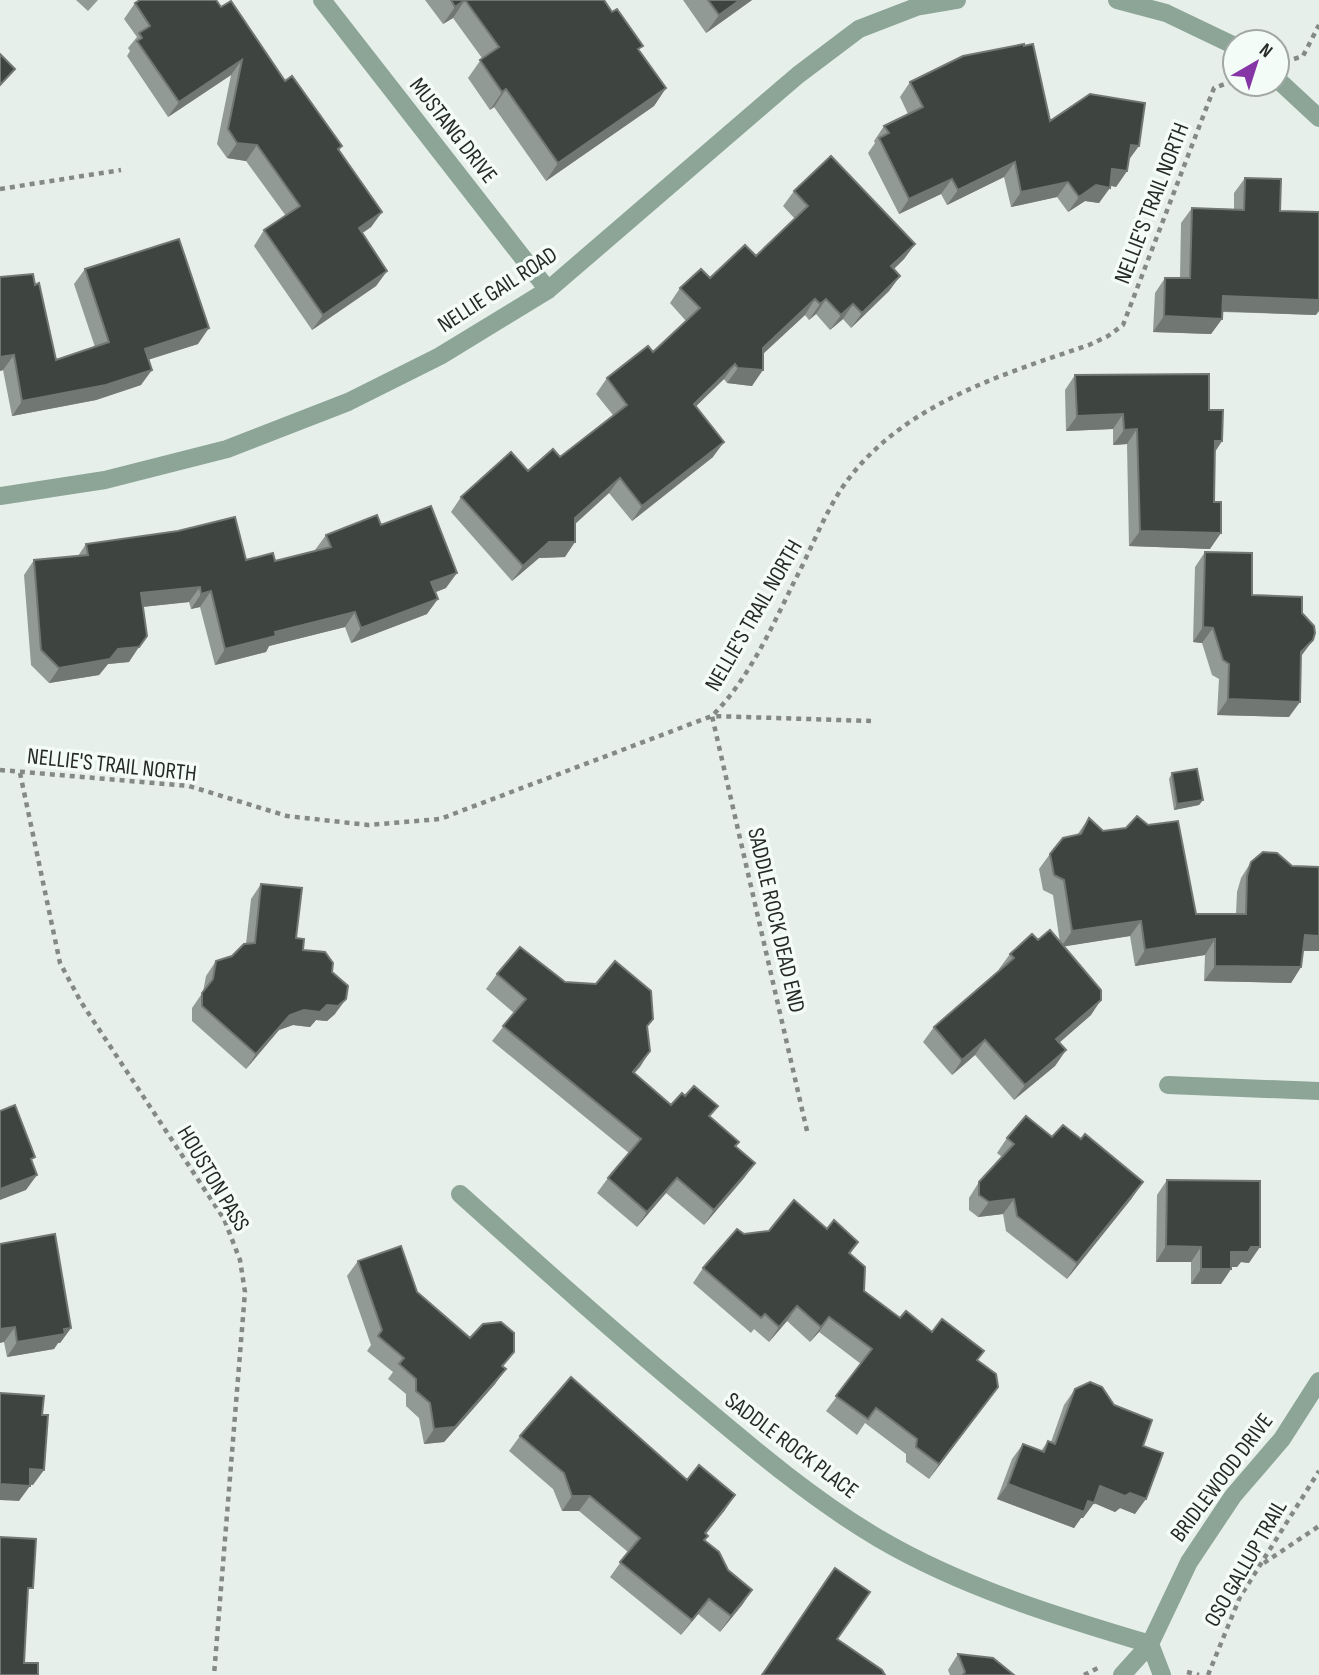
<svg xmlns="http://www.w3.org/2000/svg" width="1319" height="1675" viewBox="0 0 1319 1675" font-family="'Sofia Sans Condensed',sans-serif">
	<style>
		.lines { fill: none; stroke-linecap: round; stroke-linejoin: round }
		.path { stroke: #848986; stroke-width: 4.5; stroke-dasharray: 5 5; stroke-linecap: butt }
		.minor { stroke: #8ca597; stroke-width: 18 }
		.tertiary { stroke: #8ca597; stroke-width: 18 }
		.wall { fill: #929a96 }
		.shaded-wall { fill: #717874 }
		.building { fill: #3e4541; stroke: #717874; stroke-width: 2 }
		.labels { text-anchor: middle; stroke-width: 7; stroke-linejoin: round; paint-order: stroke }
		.street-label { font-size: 23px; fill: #262927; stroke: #f4fcf8 }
	</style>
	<rect width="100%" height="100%" fill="#e7efea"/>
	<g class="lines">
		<path class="path" d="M1294,59L1303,56L1319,25
			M0,189L121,170
			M0,770L189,786L287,816L368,825L440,819L712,716C749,679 772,627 795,580C811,550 824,514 844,485C901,405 1000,375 1089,345L1108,336L1123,325L1214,88L1235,80
			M20,773L60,963L81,1002L224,1219L240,1260L245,1292L214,1675
			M807,1131L712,716L871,721
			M1264,1563L1319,1526
			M1187,1672L1199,1675
			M1084,1675L1098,1668
			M1208,1675L1240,1597L1319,1471"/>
		<path class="minor" d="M322,0L548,290
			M1168,1085L1319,1091
			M460,1194C539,1265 618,1336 700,1404C757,1452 814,1500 878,1538C961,1587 1059,1617 1150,1644"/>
		<path class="tertiary" d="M1117,0L1166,13L1235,46
			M1277,79L1319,118
			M0,496L105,480L227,449L348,402L440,356L548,290L798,75L859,29L916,7L957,0
			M1150,1644L1162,1675
			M1122,1675L1150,1644L1189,1562L1233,1496L1282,1439L1319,1381"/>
	</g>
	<path class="wall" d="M76,0H98L88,11Z
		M425,0H604L666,88L654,106L546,181L494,107L490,110L468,78L482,58L453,18L443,24Z
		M683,0H752L706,33Z
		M135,3L221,7L342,146L339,151L382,212L371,227L362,233L387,271L376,286L312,330L254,246L264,230L286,216L246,161L227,158L217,144L231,75L168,117L127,56L130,51L128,48L137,37L124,19Z
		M910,82L1050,121L1129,161L1127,171L1116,187L1110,185L1099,203L1085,201L1068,212L1057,197L1011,207L1004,177L947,205L941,194L899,214L868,153L875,143L874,141L884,126L908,114L900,97Z
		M1245,178L1280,211L1316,315L1222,312V319L1211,334L1153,332L1155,293L1165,278H1180L1181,223L1192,208L1234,209V193Z
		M794,191L915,244L904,259L894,269L900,276L889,291L851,328L843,319L830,330L816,314L809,320L805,315L763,354L752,386L727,383L724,379L696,406L713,457L632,521L609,493L575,524L565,557L539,558L512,581L451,512L461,497L560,457L613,415L596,394L607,378L653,352L686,321L670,303L680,288L710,278L756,256L795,219L783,206Z
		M85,269L198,344L148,360L141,385L96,400L12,416L3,370L0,371V277L35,285L56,360L95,347L74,284Z
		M1075,375L1209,410L1222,441L1215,452L1210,549L1129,546L1127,444L1113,445V429L1066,431L1065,390Z
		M381,525L446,588L435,592L427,614L351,643L345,627L269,646L266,652L215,665L200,607L191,609L189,602L143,607L129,662L108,664L99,675L49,683L31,665L24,575L34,560L78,556L86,544L246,560L275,561L316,551L315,550L326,535Z
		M1205,552L1252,595L1302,613V655L1301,657L1289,717L1217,715L1219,679L1212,675L1202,643L1193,642L1195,567Z
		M1172,773L1203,800L1199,805L1174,810L1169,779Z
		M1089,818L1196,914H1236L1237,892L1241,878L1251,862L1292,866L1319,867V951H1303L1301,967L1291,983L1204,981L1205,955L1135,966L1130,936L1064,946L1091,1015L1059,1043L1066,1050L1055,1066L1014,1100L975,1055L952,1075L923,1042L934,1027L1000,970L999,969L1010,954L1038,940L1060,943L1053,895L1043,890L1039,869L1050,854L1077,835Z
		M261,884L303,950L332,972L335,1014L327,1021L316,1020L310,1027L293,1025L279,1030L246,1069L192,1021V1008L203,992L206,976L216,961L232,956L246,944L251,899Z
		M497,974L565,982L653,1019L647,1027L650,1051L634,1073L671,1105L710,1117L739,1142L735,1147L755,1163L744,1178L704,1225L666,1193L637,1227L597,1193L608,1178L629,1153L492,1041L514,1013L486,989Z
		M1052,1137L1132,1198L1067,1279L1006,1231L1003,1214L978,1217L969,1210V1198L979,1182L1002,1157L997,1153L1007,1138Z
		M1167,1180L1249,1263L1241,1262L1237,1267H1231V1269L1221,1284H1191V1262H1156L1157,1195Z
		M827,1229L858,1242L850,1254L864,1291L900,1318L932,1332L978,1360L998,1387L929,1479L906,1462V1454L865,1423L857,1435L826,1411L861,1364L819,1332L810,1342L787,1321L769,1342L754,1329L751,1333L693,1283L703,1268L744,1234Z
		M0,1244L71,1328L60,1343H58L54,1349L7,1357L4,1342Z
		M358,1261L417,1292L504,1367L495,1384L444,1442L424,1444L419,1418L406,1406V1394L388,1379L393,1372L367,1351L371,1345L347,1276Z
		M1075,1389L1114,1405L1143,1446L1135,1514L1120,1508L1115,1512L1094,1503L1083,1518H1081L1074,1528L997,1499L1012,1459L1023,1444L1041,1451L1048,1441L1051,1442L1064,1405Z
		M520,1436L687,1480L725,1510L706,1534L704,1541L728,1570L752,1590L742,1605L720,1632L698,1614L681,1635L610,1577L628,1552L579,1511H562L553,1489L509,1451Z
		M958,1654L1014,1675H950L948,1670Z"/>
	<path class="shaded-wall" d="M465,0L453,18L443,24L455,7Z
		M740,0H752L706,33L719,15Z
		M242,60L231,75L168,117L179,102Z
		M666,88L654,106L546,181L558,163Z
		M506,89L494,107L490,110L502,92Z
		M237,143L257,145L246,161L227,158Z
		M1131,145L1139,146L1128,161Z
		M1015,162L1004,177L947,205L958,190Z
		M1112,169L1127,171L1116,187L1102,184Z
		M952,179L941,194L899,214L909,199Z
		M1068,182L1057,197L1011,207L1021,192Z
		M1096,185L1110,188L1099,203L1085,201L1068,212L1079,197Z
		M382,212L371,227L348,243L359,228Z
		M915,244L904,259L880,282L891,266Z
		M387,271L376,286L312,330L323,315Z
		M900,276L889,291L851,328L862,313Z
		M1223,296L1319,300V311L1316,315L1212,311Z
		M815,299L805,315L753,363L763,348Z
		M826,299L816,314L809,320L820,304Z
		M853,304L843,319L830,330L841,315Z
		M1164,316L1222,319L1211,334L1153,332Z
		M209,328L198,344L134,364L145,349Z
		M14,355L3,370L0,371V357Z
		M735,364L724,379L683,419L694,404Z
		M738,368L763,370L752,386L727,383Z
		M152,370L141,385L96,400L12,416L22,401Z
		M1123,414L1113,429L1066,431L1077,416Z
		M1137,429L1127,444L1113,445L1124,430Z
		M1215,441H1222L1212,456Z
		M724,442L713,457L632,521L642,506Z
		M620,478L609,493L564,534L575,518Z
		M1140,531L1221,533L1210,549L1129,546Z
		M549,542H575L565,557L539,558L512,581L523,566Z
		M457,573L446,588L421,598L431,582Z
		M200,587L189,602L131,608L141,593Z
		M211,591L200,607L191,609L201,594Z
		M438,599L427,614L351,643L361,628Z
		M355,612L345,627L269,646L266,652L215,665L225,649L275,632Z
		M1203,627L1213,628L1202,643L1193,642Z
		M1313,640L1302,655L1290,667L1301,652Z
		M139,647L129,662L108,664L99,675L49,683L59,668L118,649Z
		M1228,699L1300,702L1289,717L1217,715Z
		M1203,800L1199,805L1174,810L1177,804Z
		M1141,921L1130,936L1061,947L1072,931Z
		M1305,935L1319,936V951H1294Z
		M1215,939L1205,955L1135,966L1145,950Z
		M1215,966L1301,967L1291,983L1204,981Z
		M346,999L335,1014L327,1021L316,1020L310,1027L293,1025L279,1030L246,1069L256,1054L290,1015L304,1010Z
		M1101,1000L1091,1015L1045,1055L1056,1039Z
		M985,1040L975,1055L952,1075L962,1060Z
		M1066,1050L1055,1066L1014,1100L1025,1085Z
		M650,1051L640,1067L622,1087L633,1072Z
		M755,1163L744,1178L704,1225L714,1210Z
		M37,1175L26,1190L0,1200V1189Z
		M677,1178L666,1193L637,1227L647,1212Z
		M1143,1182L1132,1198L1067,1279L1077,1263Z
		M1014,1199L1003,1214L978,1217L989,1202Z
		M1166,1246L1201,1247L1191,1262H1156Z
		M1251,1247H1260L1249,1263L1241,1262L1237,1267H1221L1231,1252Z
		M1201,1269H1231L1221,1284H1191Z
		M797,1306L787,1321L769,1342L779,1327Z
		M829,1317L819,1332L810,1342L821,1327Z
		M15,1327L4,1342L0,1343V1329Z
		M71,1328L60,1343H58L54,1349L7,1357L17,1342Z
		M506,1369L495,1384L444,1442L424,1444L434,1429Z
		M998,1387L987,1402L929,1479L939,1464Z
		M30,1469L44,1470L33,1485L20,1484Z
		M0,1484L30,1486L19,1501L0,1500Z
		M1008,1484L1100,1486L1130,1493L1146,1499L1135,1514L1120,1508L1115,1512L1094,1503L1083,1518H1081L1074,1528L997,1499Z
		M735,1495L725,1510L694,1548L705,1533Z
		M572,1496H590L579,1511H562Z
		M752,1590L742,1605L720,1632L731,1616Z
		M709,1599L698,1614L681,1635L692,1620Z"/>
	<path class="building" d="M140,0H216L221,7L231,1L285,81L292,76L342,146L338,149L382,212L359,228L387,271L323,315L264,230L300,206L257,145L237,143L228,129L242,60L179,102L137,41L142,38L139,33L150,26L135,3Z
		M451,0H465L455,7Z
		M465,0H604L612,12L617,9L643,46L638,49L666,88L558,163L506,89L502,92L480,60L499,47Z
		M708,0H740L719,15Z
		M1024,44V46L1033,44L1050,121L1090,94L1145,103L1139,146L1131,145L1127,171L1112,169L1110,188L1096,185L1079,197L1068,182L1021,192L1015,162L958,190L952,179L909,199L879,138L889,133L884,126L923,107L910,82L963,56Z
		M0,54L15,69L0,85Z
		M831,156L915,244L891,266L900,276L862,313L853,304L841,315L826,299L820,304L815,299L763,348V370L738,368L735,364L694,404L724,442L642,506L620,478L575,518V542H549L523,566L461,497L511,452L528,471L553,449L560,457L627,405L607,378L648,346L653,352L700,308L680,288L701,269L710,278L745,245L756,256L808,206L794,191Z
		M1245,178L1281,179L1280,211L1319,212V300L1223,296L1222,319L1164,316L1165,278H1190L1192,208L1244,210Z
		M179,239L209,328L145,349L152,370L106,385L22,401L14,355L0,357V277L33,274L35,285L39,283L56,360L109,342L85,269Z
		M1209,374V410H1223L1222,441H1215L1214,502H1221V533L1140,531L1137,429L1124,430L1123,414L1077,416L1075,375Z
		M431,506L457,573L431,582L438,599L361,628L355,612L275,632L276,636L225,649L211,591L201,594L200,587L141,593L147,636L139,647L118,649L110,659L59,668L41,650L34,560L88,555L86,544L178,531L235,517L246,560L273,553L275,561L331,547L326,535L377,515L381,525Z
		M1205,552L1252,553V595L1302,597V613L1314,626L1315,633L1313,640L1301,652L1300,702L1228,699L1229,664L1223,660L1213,628L1203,627Z
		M1197,769L1203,800L1177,804L1172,773Z
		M1137,816L1148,825L1178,821L1196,914H1246L1247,876L1251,862L1263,852L1277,853L1292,866L1319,867V936L1305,935L1301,967L1215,966V939L1145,950L1141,921L1072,931L1064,880L1054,875L1050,854L1063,838L1081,834L1089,818L1103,831L1126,828Z
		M261,884L302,888L296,938L304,939L303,950L325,952L333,963L332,972L348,986L346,999L338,1006L327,1005L320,1012L304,1010L290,1015L256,1054L202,1006V993L213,979L216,961L232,956L244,944L255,943Z
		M1050,930L1101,990V1000L1056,1039L1066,1050L1025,1085L985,1040L962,1060L934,1027L1014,958L1010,954L1032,934L1038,940Z
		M520,947L565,982L596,984L615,961L651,991L653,1019L647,1026L650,1051L633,1072L671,1105L682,1093L685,1096L694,1086L718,1106L709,1116L739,1142L735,1146L755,1163L714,1210L677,1178L647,1212L608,1178L641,1139L503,1026L526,999L497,974Z
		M15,1105L35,1157L31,1159L37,1175L0,1189V1111Z
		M1026,1116L1052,1137L1063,1125L1081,1139L1085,1134L1143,1182L1077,1263L1017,1216L1014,1199L989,1202L979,1195V1182L1014,1144L1007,1138Z
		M1167,1180L1260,1181V1247H1251L1248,1252H1231V1269H1201V1247L1166,1246Z
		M794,1200L827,1229L834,1220L858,1242L849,1253L865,1267L864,1291L900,1318L906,1311L932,1332L942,1319L984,1351L977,1360L996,1374L998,1387L939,1464L916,1447L917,1439L876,1408L868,1419L836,1396L872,1349L829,1317L821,1327L797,1306L779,1327L765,1314L761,1318L703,1268L737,1229L744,1234L769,1231Z
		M55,1234L71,1328L64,1329L65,1334L17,1342L15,1327L0,1329V1244Z
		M401,1246L417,1292L470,1338L483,1324L501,1322L514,1333V1352L502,1366L506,1369L455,1427L434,1429L430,1403L416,1391V1379L399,1364L404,1358L378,1336L382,1330L358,1261Z
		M571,1377L687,1480L699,1465L735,1495L705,1533L708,1536L704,1540L719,1552L728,1570L752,1590L731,1616L709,1599L692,1620L620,1562L640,1538L590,1496H572L564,1473L520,1436Z
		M1090,1382L1102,1387L1114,1405L1152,1420L1143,1446L1163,1453L1146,1499L1130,1493L1125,1496L1100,1486L1094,1503L1088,1501L1084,1512L1008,1484L1023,1444L1044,1452L1048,1441L1055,1444L1075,1389Z
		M0,1393L44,1396L42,1415H48L44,1470L30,1469V1486L0,1484Z
		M0,1537L36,1539L33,1588H28L24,1663H38V1675H0Z
		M835,1568L870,1592L837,1639L882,1670L885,1675H762Z
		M958,1654L993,1658L1014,1675H963L965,1672Z"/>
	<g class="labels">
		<g class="street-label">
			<text transform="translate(454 130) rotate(52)" y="8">MUSTANG DRIVE</text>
			<text transform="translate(1151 203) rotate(-69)" y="8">NELLIE'S TRAIL NORTH</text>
			<text transform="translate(497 289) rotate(-33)" y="8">NELLIE GAIL ROAD</text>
			<text transform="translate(753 615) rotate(-60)" y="8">NELLIE'S TRAIL NORTH</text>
			<text transform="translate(112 764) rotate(6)" y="8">NELLIE'S TRAIL NORTH</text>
			<text transform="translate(777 920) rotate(77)" y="8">SADDLE ROCK DEAD END</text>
			<text transform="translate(214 1178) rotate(59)" y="8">HOUSTON PASS</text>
			<text transform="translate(792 1445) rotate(37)" y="8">SADDLE ROCK PLACE</text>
			<text transform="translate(1221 1477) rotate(-53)" y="8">BRIDLEWOOD DRIVE</text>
			<text transform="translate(1245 1563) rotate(-60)" y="8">OSO GALLUP TRAIL</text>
		</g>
	</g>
	<g transform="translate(1256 63) rotate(39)"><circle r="33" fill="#f4fcf8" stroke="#a2a8a4" stroke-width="2"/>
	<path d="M0-5L12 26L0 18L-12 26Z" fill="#8535a5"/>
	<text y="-10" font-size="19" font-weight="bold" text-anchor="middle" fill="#262927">N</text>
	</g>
</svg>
